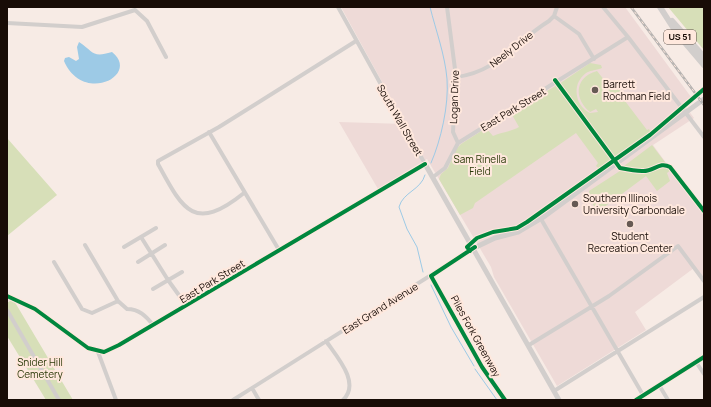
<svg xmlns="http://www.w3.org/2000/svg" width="711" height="407" viewBox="0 0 711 407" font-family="Manrope,sans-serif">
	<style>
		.education { fill: #eedad7 }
		.green { fill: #d7dfb8 }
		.water { fill: #9dcae6 }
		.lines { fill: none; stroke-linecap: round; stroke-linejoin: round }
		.stream { stroke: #9dcae6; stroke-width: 1 }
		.minor { stroke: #d2cecc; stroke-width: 4 }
		.major { stroke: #d2cecc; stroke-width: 5 }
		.highway { stroke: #d2cecc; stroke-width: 6 }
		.rail-casing { stroke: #b6b3b1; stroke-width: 2.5 }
		.rail { stroke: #ffe8dd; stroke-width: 1; stroke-dasharray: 3; stroke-linecap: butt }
		.cycleway-casing { stroke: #ffe8dd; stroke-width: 6 }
		.cycleway { stroke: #00873e; stroke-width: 4 }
		.poi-dot { fill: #665a54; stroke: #ffe8dd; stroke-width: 1.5 }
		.labels { text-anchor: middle; stroke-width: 4; stroke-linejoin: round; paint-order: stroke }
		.shield { fill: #ffe8dd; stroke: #5d4e46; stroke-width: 1 }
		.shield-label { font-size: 9px; font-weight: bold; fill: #180c06 }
		.street-label { font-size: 10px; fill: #180c06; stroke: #ffe8dd }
		.poi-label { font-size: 10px; fill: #180c06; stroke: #ffe8dd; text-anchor: start }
		.park-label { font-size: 10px; fill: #2b3a09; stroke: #ffe8dd }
	</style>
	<rect width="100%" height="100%" fill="#f7ebe5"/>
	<path class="education" d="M341,7H625L691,97L683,103L694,118L653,145L704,215V281L694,268L635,312L646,330L557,386L494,277L491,267L427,159L378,189L339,122L405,124Z"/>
	<path class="green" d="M668,7H704V50Z
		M590,63L601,65L602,68C597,70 591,70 586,73C571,84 575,106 590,113L598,112L596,109L590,112C573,98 575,77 597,71L609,86L614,83L617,88L619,87L622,91L620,100L625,101L647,130L649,129L651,133L615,160L559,84Z
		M557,85L613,161L601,170L596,166L598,163L576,133L475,203L473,208L460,215L439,179L441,174L448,168L456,149L461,144L486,128L493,136C502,132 510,132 519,127L511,113Z
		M7,138L57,195L7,236Z
		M652,145L671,170L667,173L670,181L657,191L646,176L599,211L596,210L590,199L589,191L623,169L624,166Z
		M13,299L73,400H46L7,336V303Z"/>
	<path class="water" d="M79,42C94,52 92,58 112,52C141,75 83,105 64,61L65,58L69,57L76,61L79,59L77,47Z"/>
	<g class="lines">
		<path class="stream" d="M430,7C436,31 445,55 447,79C449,105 441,140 431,163
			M423,272L417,247L407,229L399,207C403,192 421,190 425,175
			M431,285L451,327L474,366
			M475,369L497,400"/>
		<path class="minor" d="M603,7L628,37L704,137
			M554,16L579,34L594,59
			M7,23L82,27L135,10L147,21L166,57
			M456,77C498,72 516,41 549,21L554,16L557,7
			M209,132L279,250
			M458,143L628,37
			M433,177L445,168L458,143L453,132L456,77L447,7
			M244,193C194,233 183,210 158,164V161L219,127L356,41
			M541,219L643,395
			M141,237L168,280L186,305
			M85,245L118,301L127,309C139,309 146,316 153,325
			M124,247L156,228
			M54,262L82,309L92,313L118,301
			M138,262L165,245
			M153,289L182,272
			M7,296L35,309L88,348L104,352L119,345L425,164L338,7
			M7,310L59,400
			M326,341C337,357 361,383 343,400
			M529,345L609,296L678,246L704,281
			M98,352L116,400
			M696,362L704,374
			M659,385L668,400
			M252,388L259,400
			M554,391L704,297
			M233,400L474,248"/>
		<path class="major" d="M425,164L559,400
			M474,248L495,238L518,232L545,216L704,99
			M636,400L704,357"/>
		<path class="highway" d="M660,7L676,32L704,65
			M672,21L704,57"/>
		<defs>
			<path id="rail" d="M631,7L704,105"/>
		</defs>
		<use href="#rail" class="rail-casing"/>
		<use href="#rail" class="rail"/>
		<defs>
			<path id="cycleway" d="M555,80L620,168C625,169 636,171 642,171C654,172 659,161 670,167L704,211
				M475,247L431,276L482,367L505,400
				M470,251L467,247L477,238L493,232L517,228L527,222L650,135L704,89
				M7,296L35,309L88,348L104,352L119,345L425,164
				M636,400L704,357"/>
		</defs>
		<use href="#cycleway" class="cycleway-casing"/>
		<use href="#cycleway" class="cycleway"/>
	</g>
	<g class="poi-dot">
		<circle cx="595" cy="90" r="4"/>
		<circle cx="575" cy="204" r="4"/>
		<circle cx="630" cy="224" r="4"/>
	</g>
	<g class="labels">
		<rect class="shield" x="664" y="30" width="32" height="14" rx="3"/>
		<g class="shield-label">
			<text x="680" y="40">US 51</text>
		</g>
		<g class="street-label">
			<text transform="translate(511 49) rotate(-38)" y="4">Neely Drive</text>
			<text transform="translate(454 97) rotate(-88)" y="4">Logan Drive</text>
			<text transform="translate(513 109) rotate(-31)" y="4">East Park Street</text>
			<text transform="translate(400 120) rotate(60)" y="4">South Wall Street</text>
			<text transform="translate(212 281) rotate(-31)" y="4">East Park Street</text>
			<text transform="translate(380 308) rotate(-32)" y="4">East Grand Avenue</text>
			<text transform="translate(476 336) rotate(61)" y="4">Piles Fork Greenway</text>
		</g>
		<g class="poi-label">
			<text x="603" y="88">Barrett<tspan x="603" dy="12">Rochman Field</tspan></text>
			<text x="583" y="202">Southern Illinois<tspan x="583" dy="12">University Carbondale</tspan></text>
			<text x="630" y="240" text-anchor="middle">Student<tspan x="630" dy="12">Recreation Center</tspan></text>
		</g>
		<g class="park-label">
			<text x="480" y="163">Sam Rinella<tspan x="480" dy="12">Field</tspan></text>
			<text x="40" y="366">Snider Hill<tspan x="40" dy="12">Cemetery</tspan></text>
		</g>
	</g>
	<rect width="711" height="407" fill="none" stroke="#180c06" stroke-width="16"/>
</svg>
